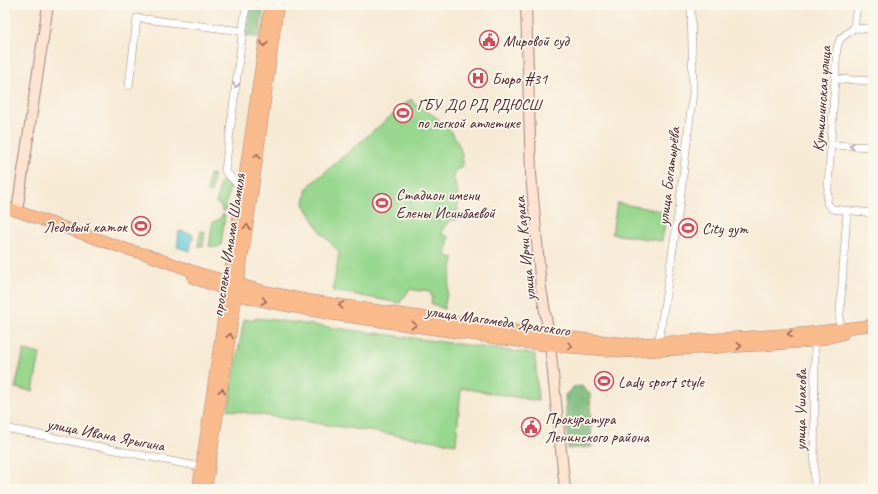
<svg xmlns="http://www.w3.org/2000/svg" width="878" height="494" viewBox="0 0 878 494" font-family="Caveat,sans-serif">
	<style>
		.green { fill: #97d78e; stroke: #707b5c }
		.forest { fill: #79b879; stroke: #626c52 }
		.water { fill: #5dc8d6; stroke: #547480 }
		.lines { fill: none; stroke-linecap: round; stroke-linejoin: round }
		.street-casing { stroke: #a08480; stroke-width: 8 }
		.secondary-casing { stroke: #a08480; stroke-width: 12 }
		.primary-casing { stroke: #a08480; stroke-width: 12 }
		.street { stroke: #fff; stroke-width: 7 }
		.secondary { stroke: #fde4d1; stroke-width: 10 }
		.primary { stroke: #fabb8c; stroke-width: 11 }
		.oneway { stroke: #996557 }
		.oneway2 { stroke: #ae9aa0 }
		.labels { text-anchor: middle; stroke-width: 3.5; stroke-linejoin: round; paint-order: stroke }
		.poi-label { font-size: 16px; fill: #4a1f2b; stroke: #fbf7ec; text-anchor: start }
		.street-label { font-size: 16px; fill: #4a1f2b; stroke: #fbf7ec }
	</style>
	<rect width="100%" height="100%" fill="#fbf7ec"/>
	<filter id="ink" filterUnits="userSpaceOnUse"><feTurbulence type="fractalNoise" baseFrequency=".025" numOctaves="2"/><feDisplacementMap in="SourceGraphic" scale="8" xChannelSelector="R" yChannelSelector="G"/><feConvolveMatrix kernelMatrix="1 2 1 2 8 2 1 2 1" color-interpolation-filters="sRGB"/></filter>
	<filter id="wash" filterUnits="userSpaceOnUse"><feTurbulence type="fractalNoise" baseFrequency=".012" numOctaves="4" result="noise"/><feDisplacementMap in="SourceGraphic" scale="16" xChannelSelector="R" yChannelSelector="G"/><feGaussianBlur stdDeviation="0.9" result="paint"/><feColorMatrix in="noise" values="0 0 0 0 0 0 0 0 0 0 0 0 0 0 0 0 0 1.4 0 .05"/><feComposite in="paint" operator="in"/></filter>
	<g filter="url(#wash)">
		<rect width="100%" height="100%" fill="#f7ead5"/>
		<path class="green" d="M411,99C417,108 425,110 433,115C451,128 463,144 463,166L455,171L453,178C460,193 459,203 456,220H450L442,230V234L449,237L446,256L454,258L444,309L431,303L432,297L430,292L424,290L419,291L410,289L400,303L333,291L339,252L320,231L304,204L307,188L311,184Z
			M209,174L214,175L211,193L207,192Z
			M221,180L230,185L225,211H222L220,205L216,203Z
			M617,203L667,212L662,241L612,234Z
			M222,215H225L221,245L218,247L209,246L213,222L220,219Z
			M201,231L205,232L203,246H198Z
			M259,318L535,354L538,401L461,388L456,444L228,410L244,319L250,320Z
			M24,350L40,354L33,391L15,388Z"/>
		<path class="forest" d="M250,5H264L260,38L246,36Z
			M582,386L590,394L592,447L568,449L565,395L573,387Z"/>
		<path class="water" d="M179,231L193,234L190,251L177,247Z"/>
	</g>
	<g filter="url(#ink)">
		<g class="lines">
			<defs>
				<path id="street" d="M857,5L854,28L840,39L837,48L827,203L832,209L873,213
					M854,28L873,29
					M835,79L873,81
					M129,86L137,18L242,31
					M832,145L873,147
					M242,189L225,171L246,5
					M841,332L839,328L847,211
					M658,346L679,209L693,92L691,5
					M5,428L201,467
					M814,489L815,338"/>
				<path id="secondary" d="M526,5L531,174L541,288L549,335L565,489
					M17,211L48,5"/>
				<path id="primary" d="M5,207L129,250L145,254L198,273L268,292L307,300L539,334L632,344L807,333L873,325
					M193,278L250,298L267,302L336,315L543,345L627,352L767,345L815,341L843,334
					M198,489L270,5
					M206,489L252,195L278,5"/>
			</defs>
			<use href="#street" class="street-casing"/>
			<use href="#secondary" class="secondary-casing"/>
			<use href="#primary" class="primary-casing"/>
			<use href="#street" class="street"/>
			<use href="#secondary" class="secondary"/>
			<use href="#primary" class="primary"/>
		</g>
		<defs><path id="oneway-chevron" d="M-2-3.5L2.5 0L-2 3.5" fill="none" stroke-width="1.6" stroke-linecap="round" stroke-linejoin="round"/></defs>
		<g class="oneway">
			<use href="#oneway-chevron" transform="translate(264 44) rotate(99)"/>
			<use href="#oneway-chevron" transform="translate(257 156) rotate(-82)"/>
			<use href="#oneway-chevron" transform="translate(247 227) rotate(-81)"/>
			<use href="#oneway-chevron" transform="translate(264 301) rotate(12)"/>
			<use href="#oneway-chevron" transform="translate(341 305) rotate(-171)"/>
			<use href="#oneway-chevron" transform="translate(414 325) rotate(8)"/>
			<use href="#oneway-chevron" transform="translate(790 334) rotate(177)"/>
			<use href="#oneway-chevron" transform="translate(230 336) rotate(-81)"/>
			<use href="#oneway-chevron" transform="translate(570 346) rotate(5)"/>
			<use href="#oneway-chevron" transform="translate(739 346) rotate(-3)"/>
			<use href="#oneway-chevron" transform="translate(222 391) rotate(-81)"/>
		</g>
		<g class="oneway2">
			<use href="#oneway-chevron" transform="translate(236 85) rotate(97)"/>
			<use href="#oneway-chevron" transform="translate(852 146) rotate(-176)"/>
		</g>
	</g>
	<defs>
		<symbol id="civic-ring" viewBox="-11 -11 22 22"><circle r="9.5" fill="#fbf7ec" stroke="#d1495b" stroke-width="1.5"/><path d="M-.6-6.5H3V-4.5H.6V-3L4-1V1h2V6H-6V1h2V-1L-.6-3ZM-1.2 2.5V6h2.4V2.5Z" fill="#d1495b"/></symbol>
		<symbol id="hospital-ring" viewBox="-11 -11 22 22"><circle r="9.5" fill="#fbf7ec" stroke="#d1495b" stroke-width="1.5"/><path d="M-5-5h3v3.5h4V-5h3V5h-3V1.5h-4V5h-3Z" fill="#d1495b"/></symbol>
		<symbol id="stadium-ring" viewBox="-11 -11 22 22"><circle r="9.5" fill="#fbf7ec" stroke="#d1495b" stroke-width="1.5"/><path d="M0-5a6.5 5 0 1 0 0 10a6.5 5 0 1 0 0-10ZM-3.5-1.8h7v3.6h-7Z" fill="#d1495b"/></symbol>
	</defs>
	<g fill-rule="evenodd">
		<use href="#civic-ring" x="478" y="29" width="22" height="22"/>
		<use href="#hospital-ring" x="467" y="67" width="22" height="22"/>
		<use href="#stadium-ring" x="392" y="102" width="22" height="22"/>
		<use href="#stadium-ring" x="371" y="192" width="22" height="22"/>
		<use href="#stadium-ring" x="130" y="215" width="22" height="22"/>
		<use href="#stadium-ring" x="677" y="217" width="22" height="22"/>
		<use href="#stadium-ring" x="593" y="370" width="22" height="22"/>
		<use href="#civic-ring" x="520" y="416" width="22" height="22"/>
	</g>
	<g class="labels">
		<g class="poi-label">
			<text x="503" y="46">Мировой суд</text>
			<text x="492" y="84">Бюро #31</text>
			<text x="417" y="110">ГБУ ДО РД РДЮСШ<tspan x="417" dy="18">по легкой атлетике</tspan></text>
			<text x="396" y="200">Стадион имени<tspan x="396" dy="18">Елены Исинбаевой</tspan></text>
			<text x="127" y="232" text-anchor="end">Ледовый каток</text>
			<text x="702" y="234">City gym</text>
			<text x="618" y="387">Lady sport style</text>
			<text x="545" y="424">Прокуратура<tspan x="545" dy="18">Ленинского района</tspan></text>
		</g>
		<g class="street-label">
			<text transform="translate(821 99) rotate(-86)" y="6">Кутишинская улица</text>
			<text transform="translate(668 176) rotate(-83)" y="6">улица Богатырёва</text>
			<text transform="translate(228 245) rotate(-81)" y="6">проспект Имама Шамиля</text>
			<text transform="translate(524 249) rotate(-96)" y="6">улица Ирчи Казака</text>
			<text transform="translate(498 320) rotate(8)" y="6">улица Магомеда Ярагского</text>
			<text transform="translate(800 410) rotate(-89)" y="6">улица Ушакова</text>
			<text transform="translate(106 434) rotate(11)" y="6">улица Ивана Ярыгина</text>
		</g>
	</g>
	<rect width="878" height="494" fill="none" stroke="#fbf7ec" stroke-width="20"/>
</svg>
